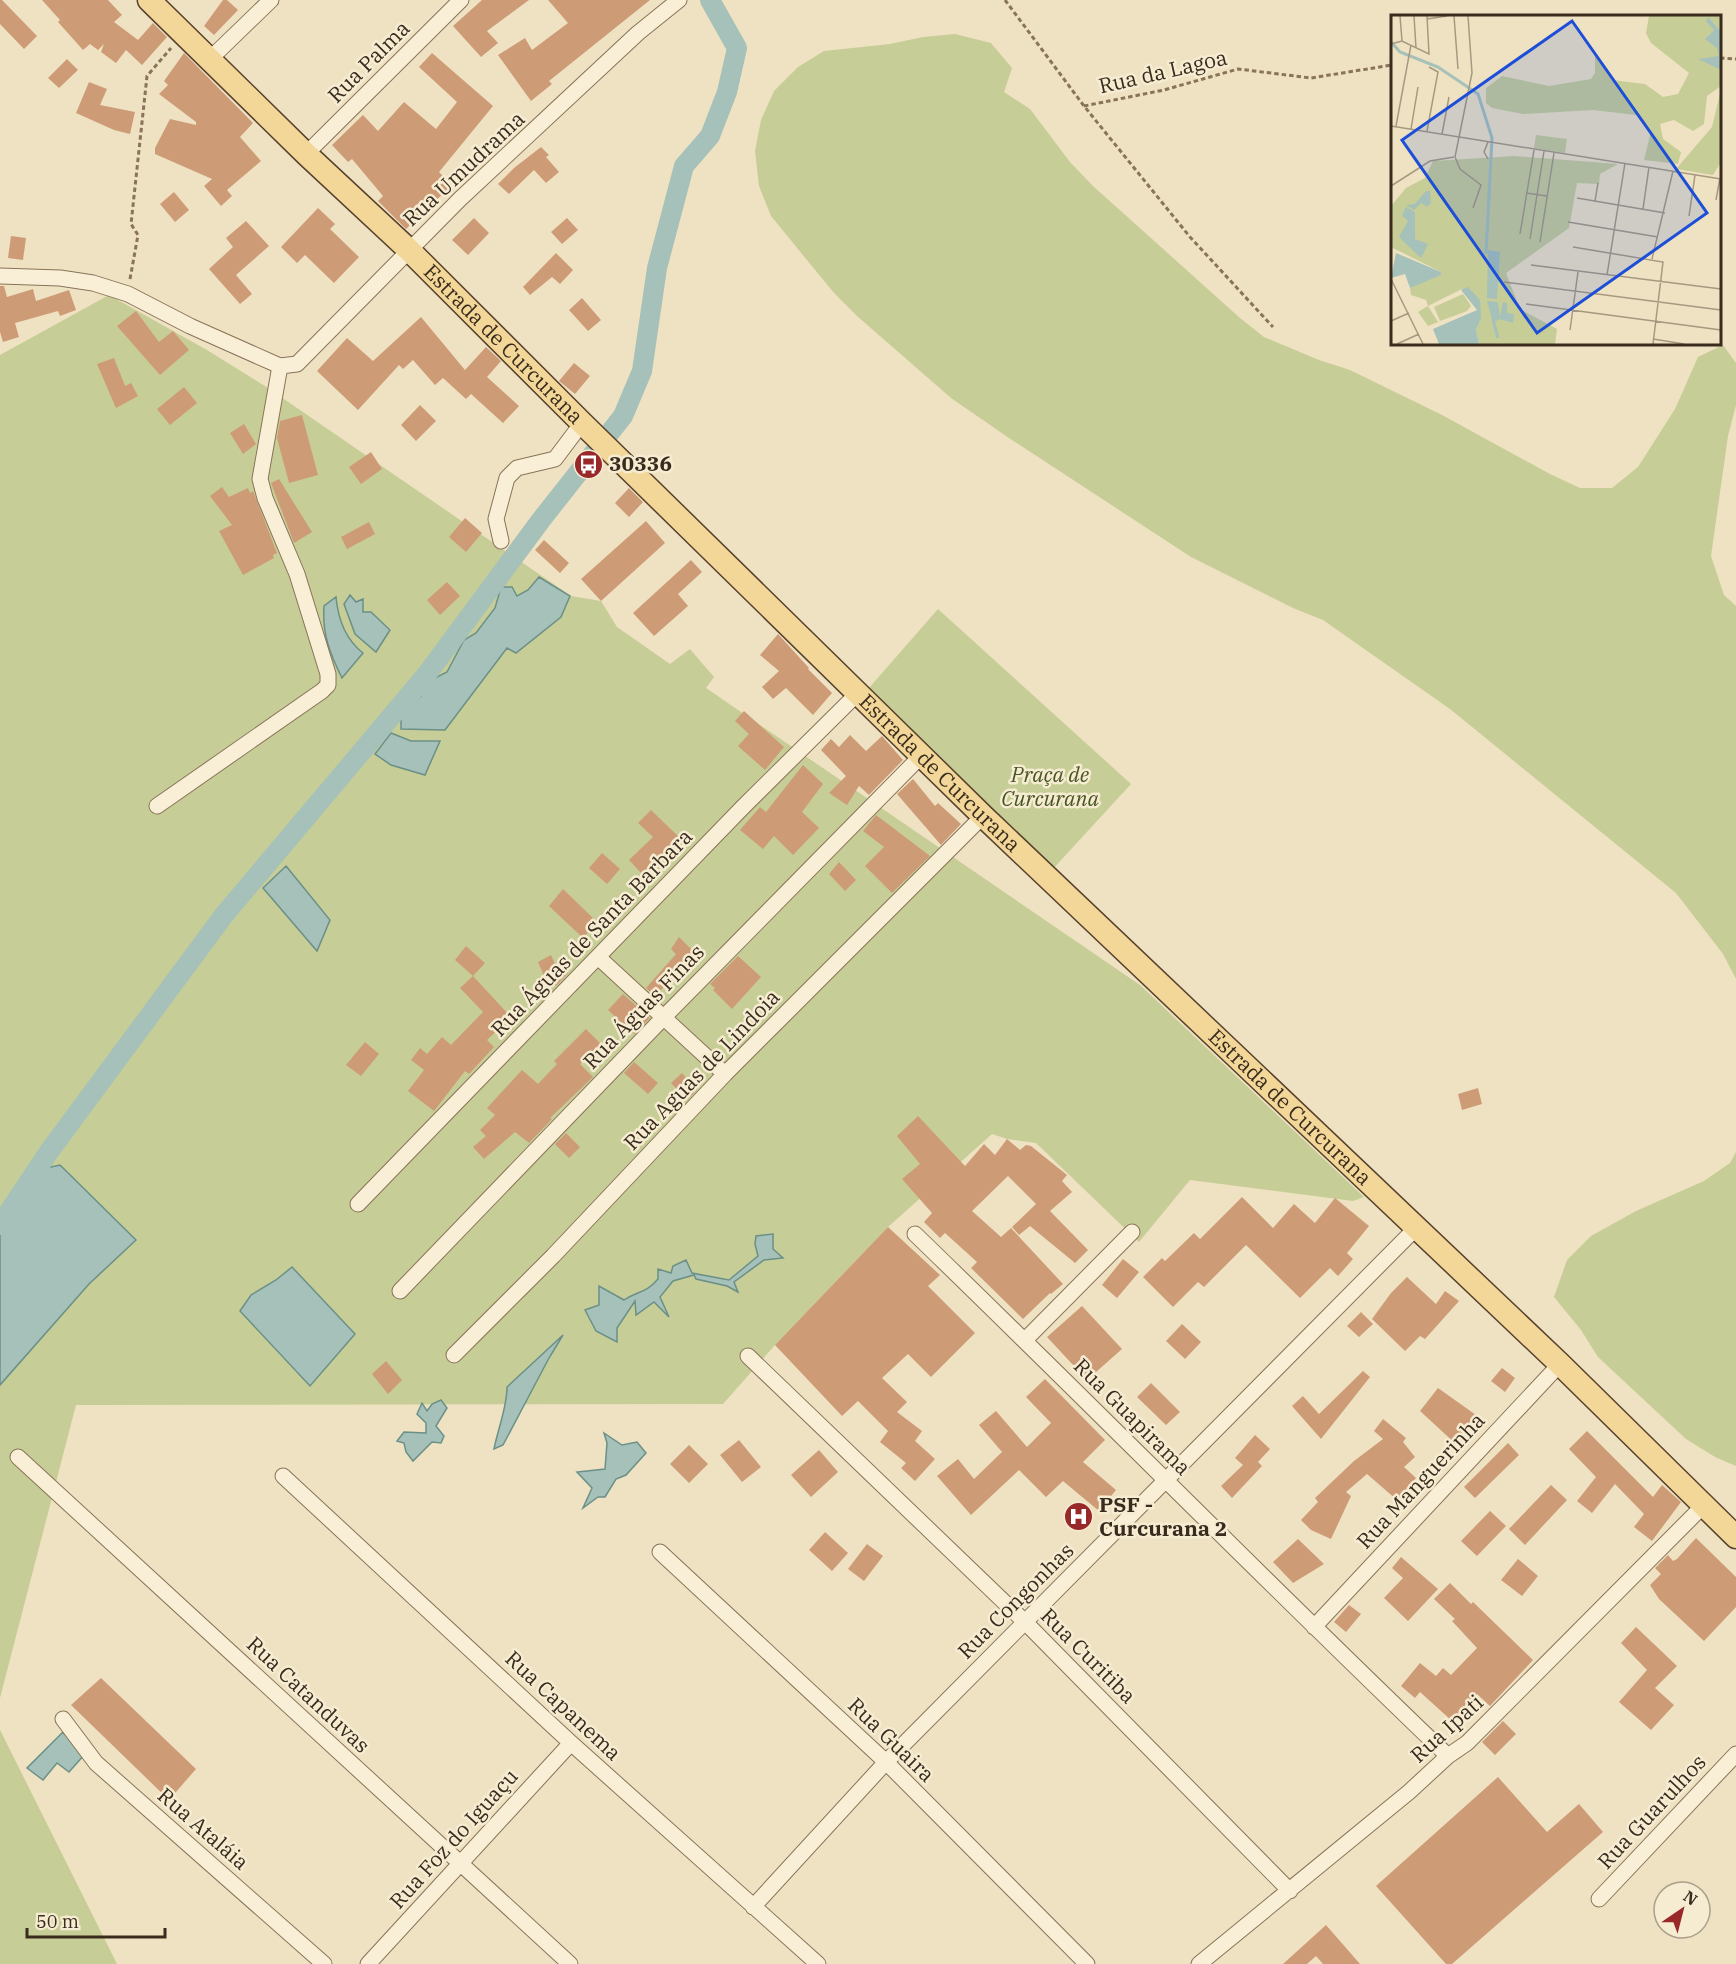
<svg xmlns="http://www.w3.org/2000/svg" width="1736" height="1964" viewBox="0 0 1736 1964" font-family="'IBM Plex Serif',serif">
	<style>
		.green { fill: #c7cd96 }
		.water { fill: #a5c1b9; stroke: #6b9087; stroke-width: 1.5 }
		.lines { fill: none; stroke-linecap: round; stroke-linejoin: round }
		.canal { stroke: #a5c1b9; stroke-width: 20 }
		.building { fill: #ce9b77 }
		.street-casing { stroke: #897359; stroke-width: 17 }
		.primary-casing { stroke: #57412d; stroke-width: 25 }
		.path { stroke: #897359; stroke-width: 3; stroke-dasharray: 4.5 3; stroke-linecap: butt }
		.street { stroke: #f9efd6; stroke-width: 15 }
		.primary { stroke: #f3d799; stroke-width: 22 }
		.labels { text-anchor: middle; stroke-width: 5; stroke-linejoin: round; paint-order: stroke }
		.street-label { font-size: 21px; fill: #392b1d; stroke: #f6ecd2 }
		.poi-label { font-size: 21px; font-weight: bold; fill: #392b1d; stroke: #f6ecd2; text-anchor: start }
		.park-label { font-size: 21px; font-style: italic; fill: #495624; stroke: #f6ecd2 }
		.inset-river { fill: none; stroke: #a5c1b9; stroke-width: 3 }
		.inset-road { fill: none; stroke: #a69980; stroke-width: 1.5 }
		.view { fill: #1d4ed8; fill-opacity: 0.15; stroke: #1d4ed8; stroke-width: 3 }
		.inset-edge { fill: none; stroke: #392b1d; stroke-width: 3 }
	</style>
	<rect width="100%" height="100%" fill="#efe2c2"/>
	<path class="green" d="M955,34L991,43L1012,68L1004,92L1030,109L1070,162L1093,186L1240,318L1264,337L1319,360L1350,370L1442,415L1550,474L1580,488H1612L1638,467L1675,409L1698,357L1723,345L1736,363V405L1728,436L1711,556L1724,595L1736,606V979L1723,954L1676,893L1450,709L1323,620L1293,608L1191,557L1009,438L951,398L857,316L834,293L771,216L759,186L755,151L761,120L774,91L798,67L824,51L890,44L923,37Z
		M109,295L207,350L265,386L571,596L601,601L617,627L670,664L690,649L714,677L706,688L1140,985L1364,1197L1353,1201L1190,1180L1139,1242L1036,1143L1007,1139L992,1134L888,1227L775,1345L723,1404L76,1405L0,1698V355Z
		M938,609L1131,784L1052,870L869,688Z
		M1736,1152V1466L1715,1457L1686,1439L1598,1357L1581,1330L1554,1297L1567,1260L1591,1236L1636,1211L1704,1181L1730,1163Z
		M0,1730L117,1964H0Z"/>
	<path class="water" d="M539,577L570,596L561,617L516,653L507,648L445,730L401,729V714L421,696L425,683L447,672L464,640L476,633L495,608L501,587H512L517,596L528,590Z
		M350,595L356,602L363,599V612H371L390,630L376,652L355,634L344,604Z
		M336,597C338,619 345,639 363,653L342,678C330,654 322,634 324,606Z
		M391,733L411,741H440L425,775L391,765L375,754Z
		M286,866L330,920L317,951L263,888Z
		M60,1165L136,1240L89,1284L0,1385V1219L37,1170Z
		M773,1234V1249L783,1258L764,1260L734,1282L738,1292L727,1286L696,1279L694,1275L673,1281L660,1297L669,1317L654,1302L636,1315L635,1301L617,1328V1342L596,1331L585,1310L599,1305V1286L624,1300C639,1290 645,1294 658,1279V1269L671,1273L673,1266L686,1260L692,1273L729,1280L758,1256L755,1244L756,1236Z
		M292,1267L355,1334L310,1386L240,1311L251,1295L276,1280Z
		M563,1335L549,1358L503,1445L494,1449C498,1428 507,1408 507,1387Z
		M441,1400L447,1408L436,1426L444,1436L441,1443L432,1442L413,1461L406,1452L404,1443L397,1441L404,1432L426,1433V1423L417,1414L422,1403L427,1411L432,1404Z
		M604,1433L622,1445L637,1442L646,1453L626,1475L616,1479L605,1497H598L583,1508L592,1488L577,1472L605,1469L607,1443Z
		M63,1732L85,1754L69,1772L57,1763L43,1780L27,1768Z"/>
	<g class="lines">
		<path class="canal" d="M0,1225L48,1153L224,915L427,674L541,520L623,416L642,371L657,268L684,166L710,136L727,92L737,48L710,0"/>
	</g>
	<path class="building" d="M0,0H2L37,36L24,49L0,24Z
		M42,0H108L122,15L114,22L138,40L153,23L167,37L142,65L126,50L116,63L101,52L104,44L98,50L90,44L83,50L58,22L60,20Z
		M223,0H227L238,10L214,35L204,26Z
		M482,0H529L487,31L498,43L481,57L453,26Z
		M548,0H650L549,81L552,84L531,101L498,55L525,38L532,50L568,23Z
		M184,53L253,123L240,137L261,161L227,190L232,196L221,206L204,186L212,179L155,154V148L170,119L196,125V122L159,94L168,85L164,81Z
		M432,53L493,106L439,172L452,185L406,229L378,201L383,196L352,159L348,162L332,145L363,115L378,131L404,102L436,129L457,102L419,67Z
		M67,59L78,70L59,88L48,78Z
		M89,82L107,89L100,105L135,112L130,134L114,130L76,113Z
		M541,147L549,155L546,157L559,172L546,183L534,170L509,194L498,184L514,168Z
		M174,192L189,210L175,222L160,204Z
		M318,208L335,224L330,229L359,257L334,283L305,255L297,263L281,247Z
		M474,218L489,233L468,255L452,240Z
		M567,218L578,230L562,244L551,232Z
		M246,221L269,246L236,275L252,294L240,304L209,269L233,247L226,238Z
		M11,236L26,238L23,260L8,258Z
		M556,253L573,270L560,284L552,277L530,295L523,287Z
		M0,286H4L7,297L33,289L36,301L69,290L76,310L60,316L58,311L15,323L19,337L3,342L0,332Z
		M582,298L601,320L588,331L569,310Z
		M136,311L159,342L173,331L189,350L160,375L117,326Z
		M421,317L465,370L486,347L501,361L487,377L519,406L503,423L471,394L466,399L443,378L435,385L413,360L403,369L399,365L358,410L317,371L347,338L373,361Z
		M114,358L125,386L131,383L138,396L116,408L97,364Z
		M574,363L590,376L575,394L559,381Z
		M184,387L197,403L170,425L157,409Z
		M420,405L436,421L416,441L401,425Z
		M302,415L318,475L289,483L277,438L280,421Z
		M244,424L256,444L243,454L230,433Z
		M371,452L382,469L361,484L349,467Z
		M279,479L312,532L294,543L271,483Z
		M222,487L229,497L248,488L250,493L253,491L277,553L273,555L274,558L243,575L219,531L232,525L210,496Z
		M629,488L643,502L629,517L615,503Z
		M465,518L482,533L466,552L449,537Z
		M646,521L665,543L601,601L581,579Z
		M369,522L375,534L347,549L341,537Z
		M544,540L569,563L560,573L535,550Z
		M691,560L702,572L678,594L688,606L654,636L633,613Z
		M447,582L460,596L440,615L427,600Z
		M778,634L809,668L808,669L832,693L813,715L786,688L773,699L762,687L779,671L760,655Z
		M744,711L784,747L765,770L738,746L749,734L735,721Z
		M850,735L866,751L882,736L903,760L869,795L859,786L847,805L829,793L846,776L821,750L831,739L839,747Z
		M803,765L823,784L802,812L819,828L793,855L774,836L763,849L740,830L760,807L766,812Z
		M913,779L935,806L938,803L961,824L941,845L897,794Z
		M651,810L680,838L643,875L629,860L653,837L638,823Z
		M876,815L930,856L892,893L865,866L884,847L863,831Z
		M602,853L620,869L607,884L589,868Z
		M839,862L856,880L845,891L829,874Z
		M563,889L597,922L583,938L549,906Z
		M679,937L696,954L655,996L646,988L676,954L671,949Z
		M466,946L485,963L473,976L455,960Z
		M551,955L555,964L568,973L556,986L545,978L538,962Z
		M738,956L761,977L732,1009L713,990L715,988L710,984Z
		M473,976L511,1017L487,1040L494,1047L469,1074L465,1071L434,1111L408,1091L424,1070L411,1060L420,1048L427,1054L442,1037L451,1045L483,1012L460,988Z
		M623,994L650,1018L634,1034L608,1010Z
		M586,1029L601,1044L580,1064L593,1077L550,1118L552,1119L529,1143L515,1132L484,1159L473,1147L486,1136L480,1130L495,1115L487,1108L522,1070L538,1084L557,1064L554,1061Z
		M365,1042L379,1054L361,1076L346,1065Z
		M634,1062L658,1083L648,1094L624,1073Z
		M682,1073L697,1090L687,1100L671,1083Z
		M1478,1088L1482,1104L1462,1110L1458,1094Z
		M918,1116L965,1166L984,1144L995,1155L1007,1139L1020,1150L1026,1145L1031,1146L1067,1175L1062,1181L1072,1192L1050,1211L1088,1250L1075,1263L1030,1226L1019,1235L1012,1227L1036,1204L1008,1176L972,1211L1001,1237L1011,1228L1063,1284L1051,1294L1050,1293L1023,1319L971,1268L977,1262L945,1233L940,1238L924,1222L932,1213L902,1179L920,1164L897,1136Z
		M566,1133L580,1147L569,1158L555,1144Z
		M1242,1197L1273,1228L1294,1204L1315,1223L1335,1198L1369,1226L1347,1253L1353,1259L1338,1276L1330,1268L1300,1298L1246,1245L1204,1287L1198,1282L1173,1307L1143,1277L1162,1258L1165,1261L1194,1233L1200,1239Z
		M888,1227L940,1275L928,1286L975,1333L931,1377L908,1354L882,1378L907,1402L897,1412L922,1431L915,1441L935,1459L915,1481L901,1468L906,1463L880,1442L888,1431L858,1401L842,1416L775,1345Z
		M1123,1259L1139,1272L1117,1298L1102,1285Z
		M1407,1277L1436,1304L1445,1291L1459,1301L1425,1339L1420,1336L1405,1351L1372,1319L1391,1293Z
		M1082,1306L1122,1349L1087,1380L1047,1337Z
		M1361,1312L1373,1324L1359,1337L1347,1326Z
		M1182,1324L1201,1342L1185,1359L1166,1341Z
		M386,1361L402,1380L388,1394L372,1374Z
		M1502,1368L1515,1378L1505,1392L1491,1381Z
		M1363,1371L1370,1377L1321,1439L1292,1406L1303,1396L1319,1414Z
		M1045,1379L1105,1440L1083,1462L1116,1490L1099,1511L1063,1481L1046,1497L1019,1470L971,1515L937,1476L958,1459L974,1479L1002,1452L979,1425L996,1411L1027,1447L1051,1423L1026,1397Z
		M1151,1383L1180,1412L1166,1425L1137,1397Z
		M1438,1388L1483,1420L1470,1435L1469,1434L1458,1446L1420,1411Z
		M1383,1419L1406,1438L1403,1442L1415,1457L1404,1467L1416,1478L1397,1500L1367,1474L1346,1492L1351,1496L1331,1539L1311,1530L1301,1520L1318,1502L1315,1498L1354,1461L1383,1439L1374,1431Z
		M1587,1431L1653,1497L1662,1485L1681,1502L1652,1541L1634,1527L1644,1514L1615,1484L1592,1513L1577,1501L1596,1477L1569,1449Z
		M1255,1435L1270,1449L1258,1462L1262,1466L1232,1498L1221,1486L1243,1465L1235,1458Z
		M739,1440L761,1467L742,1482L720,1455Z
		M1508,1443L1519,1455L1475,1498L1464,1487Z
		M689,1445L708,1464L689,1483L670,1464Z
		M819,1450L838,1472L811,1497L791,1475Z
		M1551,1485L1567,1500L1525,1545L1509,1529Z
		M1490,1511L1506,1526L1477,1556L1461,1541Z
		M825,1532L848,1553L832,1571L809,1550Z
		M1696,1538L1736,1577V1607L1704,1641L1659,1599L1650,1585L1661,1574L1655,1568L1668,1555L1673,1561L1677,1559Z
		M1298,1539L1324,1564L1293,1583L1273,1562Z
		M867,1544L883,1556L864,1581L848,1569Z
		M1401,1557L1438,1589L1408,1621L1384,1598L1403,1578L1392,1568Z
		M1518,1559L1538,1576L1522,1596L1501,1580Z
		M1450,1583L1471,1604L1473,1602L1533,1660L1490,1706L1477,1694L1452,1721L1420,1692L1415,1698L1401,1686L1420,1663L1436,1676L1443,1668L1451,1675L1477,1648L1452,1621L1455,1619L1434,1599Z
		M1349,1605L1361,1614L1346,1632L1334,1622Z
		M1636,1627L1677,1666L1655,1688L1674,1705L1651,1730L1619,1702L1647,1670L1621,1643Z
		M101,1678L196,1769L169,1800L71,1705Z
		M1503,1721L1516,1734L1495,1755L1482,1742Z
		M1498,1777L1547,1832L1579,1804L1603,1832L1452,1964H1446L1376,1886Z
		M1326,1925L1360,1964H1323L1316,1956L1307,1964H1283Z"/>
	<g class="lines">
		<defs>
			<path id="street" d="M210,59L271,0
				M306,154L461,0
				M0,276L60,278L93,283L128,294L190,326L280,366
				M280,366L297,364L460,199L638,33L679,0
				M501,541L496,519L507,478L517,468L555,459L582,423
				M157,806L322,691L328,685V674L297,574L265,498L260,479L280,366
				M598,957L725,1074
				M358,1204L743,807L858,693
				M915,1234C1094,1407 1268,1584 1448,1756
				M400,1291L663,1018L922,755
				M1025,1340L1132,1232
				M454,1355L553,1256L725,1074L983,816
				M748,1356L1025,1622L1290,1891
				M18,1457L570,1964
				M283,1476L571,1743L818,1964
				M660,1552L886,1762L1087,1964
				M1314,1627L1560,1364
				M63,1719L96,1763L324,1964
				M1599,1899L1736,1754
				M753,1907L886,1762L1416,1228
				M368,1964L571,1743
				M1199,1964L1409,1792L1448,1756L1467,1743L1704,1505"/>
			<g id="primary">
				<path id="s1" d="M149,0L306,154L409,250L582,423L983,816L1560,1364L1736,1537"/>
			</g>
		</defs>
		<use href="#street" class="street-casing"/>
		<use href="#primary" class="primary-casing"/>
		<path class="path" d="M1005,0L1084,106L1190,237L1273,327
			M1720,58L1736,59
			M1084,106L1164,90L1238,69L1311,78L1392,65
			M130,279L138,235L131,224L147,76L171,48"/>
		<use href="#street" class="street"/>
		<use href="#primary" class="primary"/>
	</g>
	<defs>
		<symbol id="bus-disc" viewBox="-11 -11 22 22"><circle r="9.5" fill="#992829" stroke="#f6ecd2"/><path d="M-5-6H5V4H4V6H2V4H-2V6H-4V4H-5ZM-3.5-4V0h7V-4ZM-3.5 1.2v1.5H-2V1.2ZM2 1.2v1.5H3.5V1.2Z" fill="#fff"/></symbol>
		<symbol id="hospital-disc" viewBox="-11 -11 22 22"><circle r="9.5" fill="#992829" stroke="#f6ecd2"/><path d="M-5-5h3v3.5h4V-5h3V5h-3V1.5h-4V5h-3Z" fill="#fff"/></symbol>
	</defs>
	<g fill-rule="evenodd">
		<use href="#bus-disc" x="572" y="448" width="33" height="33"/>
		<use href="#hospital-disc" x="1062" y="1500" width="33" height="33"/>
	</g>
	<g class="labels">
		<g class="street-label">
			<text transform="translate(369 62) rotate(-45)" y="7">Rua Palma</text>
			<text transform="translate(1163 72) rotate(-13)" y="7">Rua da Lagoa</text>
			<text transform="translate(464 169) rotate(-43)" y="7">Rua Umudrama</text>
			<text dy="7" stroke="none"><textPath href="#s1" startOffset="494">Estrada de Curcurana</textPath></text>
			<text dy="7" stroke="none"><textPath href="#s1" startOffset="1106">Estrada de Curcurana</textPath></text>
			<text transform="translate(592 933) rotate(-46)" y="7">Rua Águas de Santa Barbara</text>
			<text transform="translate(644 1007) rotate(-46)" y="7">Rua Águas Finas</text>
			<text transform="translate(702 1070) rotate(-46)" y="7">Rua Aguas de Lindoia</text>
			<text dy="7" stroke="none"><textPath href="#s1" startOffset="1590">Estrada de Curcurana</textPath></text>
			<text transform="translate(1132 1417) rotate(45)" y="7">Rua Guapirama</text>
			<text transform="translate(1421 1481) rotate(-47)" y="7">Rua Manguerinha</text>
			<text transform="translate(1016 1601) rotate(-45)" y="7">Rua Congonhas</text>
			<text transform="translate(1088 1656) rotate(45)" y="7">Rua Curitiba</text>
			<text transform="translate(308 1695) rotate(43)" y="7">Rua Catanduvas</text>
			<text transform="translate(563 1706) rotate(43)" y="7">Rua Capanema</text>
			<text transform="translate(1447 1729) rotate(-42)" y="7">Rua Ipati</text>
			<text transform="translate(891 1740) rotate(44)" y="7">Rua Guaira</text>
			<text transform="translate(1652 1812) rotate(-47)" y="7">Rua Guarulhos</text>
			<text transform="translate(203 1829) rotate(41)" y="7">Rua Ataláia</text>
			<text transform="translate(454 1839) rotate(-48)" y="7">Rua Foz do Iguaçu</text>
		</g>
		<g class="poi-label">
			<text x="609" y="471">30336</text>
			<text x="1099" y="1512">PSF -<tspan x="1099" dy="24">Curcurana 2</tspan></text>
		</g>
		<g class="park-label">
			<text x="1050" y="782">Praça de<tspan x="1050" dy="24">Curcurana</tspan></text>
		</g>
	</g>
	<g transform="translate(1391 15)">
		<rect width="330" height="330" fill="#efe2c2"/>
		<path d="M258,1H330V71L316,81L313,109L302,116L283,105L269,109L272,124L290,137L287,149L253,145L260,116L245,100L202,95L132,99L101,93L95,88V73L111,61L158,71L200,64L204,58V40L221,65L254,69L272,82L287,79L298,58L260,28L255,18ZM330,75V147L322,160L285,154L321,112ZM145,120L176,124L174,138L143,133ZM123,141L227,149L209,159L208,169L186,168L178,213L115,258L129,294L166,314L164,329H88L85,314L89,290L71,274L37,291L47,307L37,311L27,297L37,291L35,285L20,280L19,273L50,257L0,232V191L15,173L34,163L42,146ZM72,279L80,291L76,296L49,306L43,292Z" fill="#c7cd96"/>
		<path d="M317,2L330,17V55L307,44L328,41L326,33L314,24L323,15L315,6ZM35,176H39L40,188L36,192L30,188L23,195L15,190L24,189ZM15,192L24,197V224L37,229L30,243L8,222L17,206L11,200ZM97,235L109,237L106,284L96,283ZM5,238L50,257V260L19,273L14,259L0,263ZM77,272L89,285L90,303L85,314L88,329H48L42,314L86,295L70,275ZM96,286L107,287L109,302L112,287L116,288V298L123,299L122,308L109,304L102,308Z" fill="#a5c1b9"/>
		<path class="inset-river" d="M0,27L9,37L47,52L87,79L101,123L95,239M102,305L107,323"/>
		<path class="inset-road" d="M9,1L11,26M23,1L25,33M63,1L67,54M36,4L56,1M0,29L11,26L38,39L36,1M0,111L330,164M5,111L20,30M20,114L27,72M36,116L47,57L38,52M51,119L58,82M97,127L93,137L97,144M64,142L81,58L77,1M64,142L69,154L90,170L82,193M0,171L39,146L63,142M135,178L156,181M186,183L274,198M325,185L329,163M204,186L207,168M252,194L258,152M298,201L304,160M177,207L267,222M129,219L143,135M139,224L153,136M149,227L163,138M182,232L272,247L262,329M261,244L282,156M140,250L330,274M216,260L234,148M0,264L32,329M113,267L330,295M135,289L330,315M0,306L18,298M179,315L187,257M262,324L293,329M6,329L28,319"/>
		<path class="view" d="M181,6L316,198L146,318L11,125Z"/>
		<rect width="330" height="330" class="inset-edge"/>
	</g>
	<g transform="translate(1682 1910) rotate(35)"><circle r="28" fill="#f6ecd2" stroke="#aa9f8a" stroke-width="1.5"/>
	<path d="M0-4.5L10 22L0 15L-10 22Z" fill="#992829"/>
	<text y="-9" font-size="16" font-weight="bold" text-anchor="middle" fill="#392b1d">N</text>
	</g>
	<path d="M27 1928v9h138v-9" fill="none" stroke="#392b1d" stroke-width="3"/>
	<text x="36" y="1928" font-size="18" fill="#392b1d" stroke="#f6ecd2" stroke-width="4.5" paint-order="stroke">50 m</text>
</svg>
